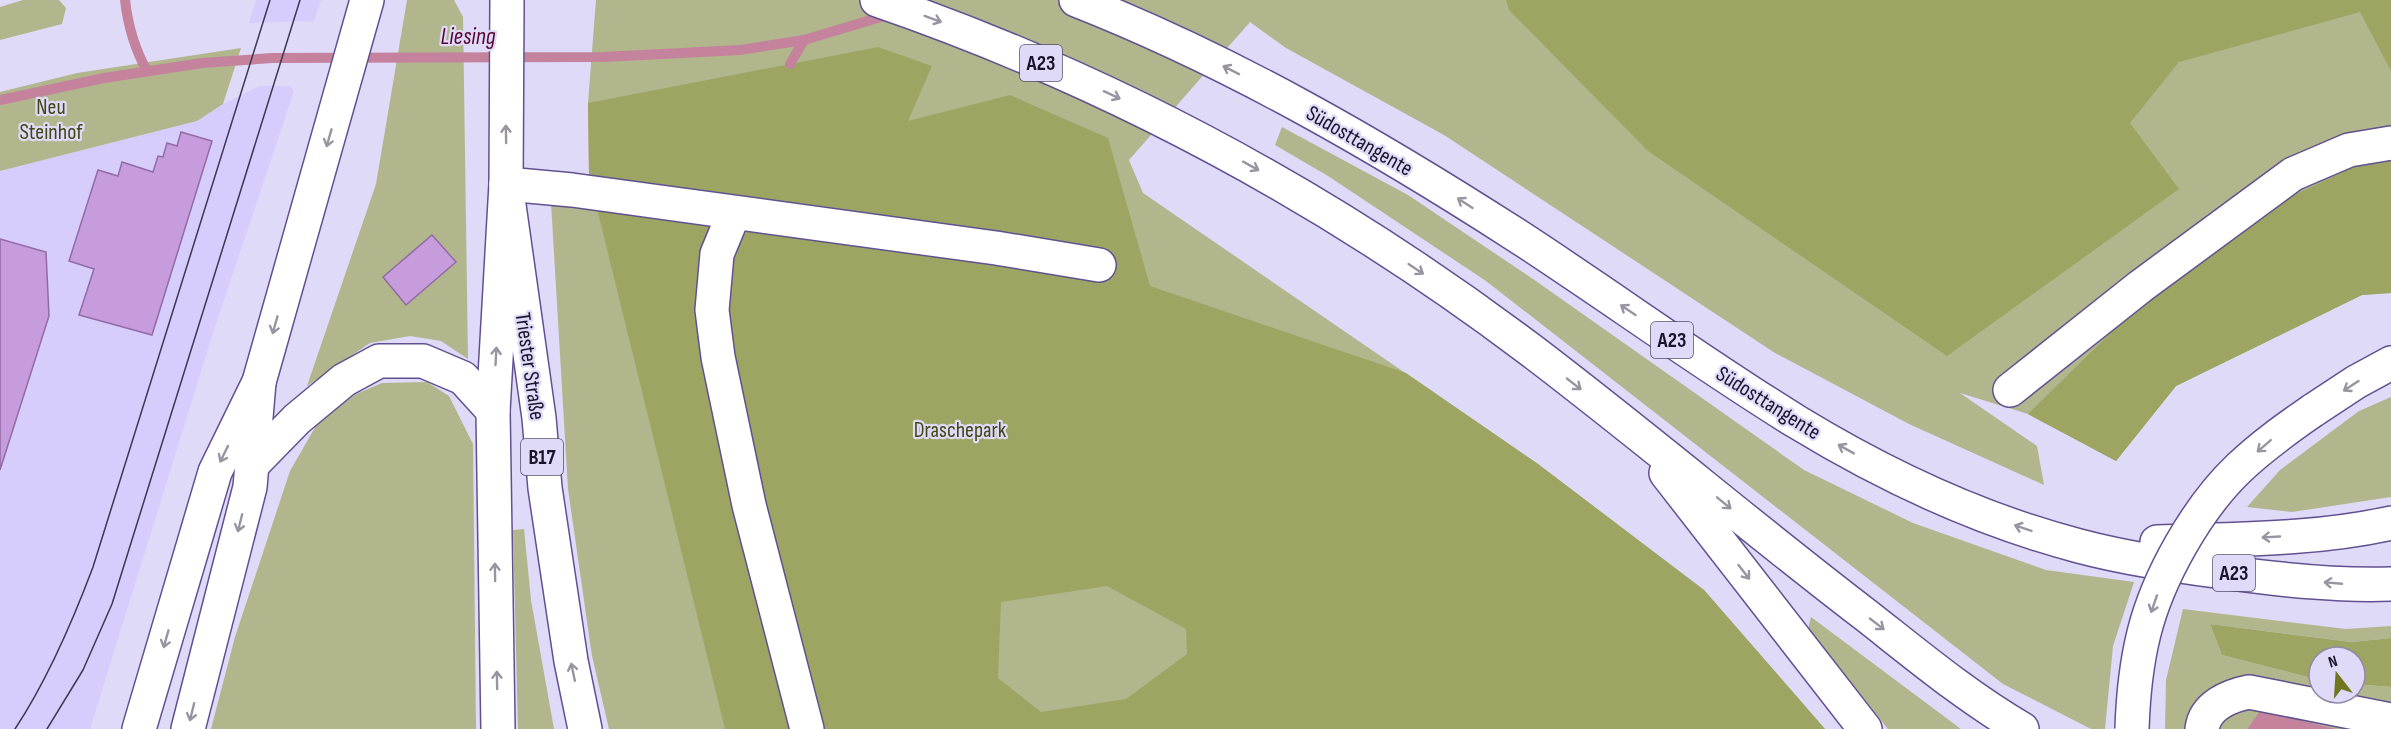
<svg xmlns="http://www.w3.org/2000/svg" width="2391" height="729" viewBox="0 0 2391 729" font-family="'Sofia Sans Condensed',sans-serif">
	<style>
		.built { fill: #d6cdfd }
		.green { fill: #b1b68d }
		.forest { fill: #9ea563; fill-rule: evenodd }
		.water { fill: #c4829d }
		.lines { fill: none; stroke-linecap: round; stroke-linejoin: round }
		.stream { stroke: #c4829d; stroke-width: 10 }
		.building { fill: #c69cdc; stroke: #926aa6; stroke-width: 1.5 }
		.minor-casing { stroke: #615190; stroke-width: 36 }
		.major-casing { stroke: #615190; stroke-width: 36 }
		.highway-casing { stroke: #615190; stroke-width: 36 }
		.minor { stroke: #fff; stroke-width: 33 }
		.major { stroke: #fff; stroke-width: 33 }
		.highway { stroke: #fff; stroke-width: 33 }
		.tram { stroke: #3e3752; stroke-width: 1.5 }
		.highway-bridge-casing { stroke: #615190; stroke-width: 36; stroke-linecap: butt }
		.highway-bridge { stroke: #fff; stroke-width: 33 }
		.oneway { stroke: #9895a0 }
		.labels { text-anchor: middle; stroke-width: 4.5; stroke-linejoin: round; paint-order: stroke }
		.shield { fill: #dfdaf7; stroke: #554f6a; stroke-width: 1.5 }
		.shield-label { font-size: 21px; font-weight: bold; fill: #1a132d }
		.park-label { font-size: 22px; fill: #424613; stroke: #dfdaf7 }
		.street-label { font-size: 22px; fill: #1a132d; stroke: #dfdaf7 }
		.water-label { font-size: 24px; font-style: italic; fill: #580634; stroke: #dfdaf7 }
	</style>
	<rect width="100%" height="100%" fill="#dfdaf7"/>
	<path class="built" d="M256,0H321L314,21L249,23Z
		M260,86H290L294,91L213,333L90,729H0V171L197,121L223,104Z"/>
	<path class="green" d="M23,0H59L66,8L62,24L0,40V7Z
		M407,0H454L463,17L468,359L441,341L410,336L370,343L307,386L376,184Z
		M596,0H2391V293L2362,295L2176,386L2116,461L2028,414L1960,393L2037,446L2044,485L1909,424L1775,353L1444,135L1286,48L1250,22L1129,160L1143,193L1538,464L1704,590L1825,729H609L592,656L568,489L551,203L589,176L588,103Z
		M241,48L223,104L197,121L0,171V92L77,73Z
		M1282,127L1408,195L1533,279L1804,470L1913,523L2046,570L2134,582L2113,646L2105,729H2091L2003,684L1486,281L1328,176L1275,145Z
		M427,382L449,396L473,444L476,729H211L235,637L290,471L321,417L354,395L382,383Z
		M2391,397V497L2292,512L2247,507L2280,470L2359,411Z
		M524,529L531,600L554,729H518L513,530Z
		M2183,609L2346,629L2391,626V638L2352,642L2210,624L2222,655L2319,680V693H2355V684L2391,687V729H2337L2261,711L2247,729H2165L2166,680Z
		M1811,617L1961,729H1888L1808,629Z"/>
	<path class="forest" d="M1506,0H2391V71L2360,12L2179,62L2130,123L2179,189L1947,356L1648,151L1509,10Z
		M878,47L932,66L908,121L1010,95L1108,138L1150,286L1406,373L1538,464L1704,590L1825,729H725L589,176L588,103ZM1107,586L1186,629L1187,654L1126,699L1041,712L998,678L1001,602Z
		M2391,158V293L2362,295L2176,386L2116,461L2028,414L2139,305L2292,196L2364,162Z
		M2210,624L2352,642L2391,638V687L2355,684V657H2319V680L2222,655Z"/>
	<path class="water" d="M2260,711L2337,729H2247Z"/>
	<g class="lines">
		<path class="stream" d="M125,0C128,26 134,48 147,71
			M790,64L804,40
			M0,100L104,78L202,63L272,58L603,57L740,50L804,40L891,14"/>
	</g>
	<path class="building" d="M181,132L212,141L152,335L79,315L94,269L69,261L98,170L118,176L122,162L153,172L158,156L163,157L167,143L177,146Z
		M432,235L456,262L406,305L383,277Z
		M0,239L46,252L49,316L0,470Z"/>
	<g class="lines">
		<defs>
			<path id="minor" d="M506,184L572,190L996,248L1099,265
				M734,213L717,254L712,310L718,357L749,505L807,729
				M2010,390L2141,286L2293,174L2349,150L2391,143
				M252,465L297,419L344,380L379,361H423L463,378L493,411
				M2202,729C2205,706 2229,696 2249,692L2391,720"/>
			<path id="major" d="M507,0L506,184L539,418L545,488L571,661L585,729
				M139,729L215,472L259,382L367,0"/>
			<path id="highway" d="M877,0C1112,81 1330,199 1528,348C1643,435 1753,529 1867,616C1918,656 1967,697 2022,729
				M1076,0C1231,61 1376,145 1516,235C1610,296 1701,363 1797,422C1884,475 1980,520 2079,546C2128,559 2179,566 2230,573C2283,580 2338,586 2391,584
				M2312,411L2356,382L2391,363
				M1666,473L1865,729
				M2157,542C2235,539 2315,540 2391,523
				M188,729L250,487L259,382
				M498,729L493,411L506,184"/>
		</defs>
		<use href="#minor" class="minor-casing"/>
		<use href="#major" class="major-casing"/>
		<use href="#highway" class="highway-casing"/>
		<use href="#minor" class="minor"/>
		<use href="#major" class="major"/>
		<use href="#highway" class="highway"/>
		<path class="tram" d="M15,729C48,679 72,623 93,567L270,0
			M47,729L83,670L112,604L300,0"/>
		<defs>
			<path id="highway-bridge" d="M2132,729C2133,697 2136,665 2144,633C2158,577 2197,508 2239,468C2262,446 2286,429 2312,411"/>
		</defs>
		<use href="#highway-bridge" class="highway-bridge-casing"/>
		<use href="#highway-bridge" class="highway-bridge"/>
	</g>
	<defs><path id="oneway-shaft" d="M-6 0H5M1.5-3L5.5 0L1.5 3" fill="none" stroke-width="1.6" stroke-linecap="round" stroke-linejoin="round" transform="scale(1.5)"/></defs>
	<g class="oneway">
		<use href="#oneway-shaft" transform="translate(933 19) rotate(20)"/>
		<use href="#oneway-shaft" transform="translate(1231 70) rotate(-153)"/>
		<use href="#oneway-shaft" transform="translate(1112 95) rotate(25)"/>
		<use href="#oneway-shaft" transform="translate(506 134) rotate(-91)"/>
		<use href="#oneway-shaft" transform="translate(329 138) rotate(106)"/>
		<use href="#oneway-shaft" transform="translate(1251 166) rotate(29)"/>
		<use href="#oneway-shaft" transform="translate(1465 203) rotate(-147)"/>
		<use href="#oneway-shaft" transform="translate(1416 269) rotate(34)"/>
		<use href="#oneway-shaft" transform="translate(1628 310) rotate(-146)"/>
		<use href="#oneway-shaft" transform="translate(275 325) rotate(106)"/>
		<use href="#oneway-shaft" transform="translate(496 356) rotate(-87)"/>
		<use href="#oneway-shaft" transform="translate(1574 384) rotate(38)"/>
		<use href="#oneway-shaft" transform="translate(2351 386) rotate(147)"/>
		<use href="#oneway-shaft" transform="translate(2264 446) rotate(139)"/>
		<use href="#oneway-shaft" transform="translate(1846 449) rotate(-151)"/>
		<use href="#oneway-shaft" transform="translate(224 454) rotate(116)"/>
		<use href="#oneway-shaft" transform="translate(1724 503) rotate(39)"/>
		<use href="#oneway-shaft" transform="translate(240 523) rotate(104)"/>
		<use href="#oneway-shaft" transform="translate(2023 528) rotate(-161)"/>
		<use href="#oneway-shaft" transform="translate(2271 537) rotate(177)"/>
		<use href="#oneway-shaft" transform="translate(495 572) rotate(-91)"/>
		<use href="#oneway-shaft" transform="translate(1744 572) rotate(52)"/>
		<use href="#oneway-shaft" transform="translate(2333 583) rotate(-175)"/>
		<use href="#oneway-shaft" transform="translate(2154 604) rotate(109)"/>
		<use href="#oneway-shaft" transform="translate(1877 624) rotate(38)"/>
		<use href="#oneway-shaft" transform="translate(166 639) rotate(106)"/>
		<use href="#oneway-shaft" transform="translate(573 672) rotate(-102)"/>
		<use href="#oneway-shaft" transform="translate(497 680) rotate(-91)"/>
		<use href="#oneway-shaft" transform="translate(192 712) rotate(104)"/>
	</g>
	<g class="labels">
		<g class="shield">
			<rect x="1020" y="45" width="42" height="36" rx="4.5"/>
			<rect x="1651" y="322" width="42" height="36" rx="4.5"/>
			<rect x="521" y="439" width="42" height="36" rx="4.5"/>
			<rect x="2213" y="555" width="42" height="36" rx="4.5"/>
		</g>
		<g class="shield-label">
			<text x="1041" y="70">A23</text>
			<text x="1672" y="347">A23</text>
			<text x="542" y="464">B17</text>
			<text x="2234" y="580">A23</text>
		</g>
		<g class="park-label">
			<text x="51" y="114">Neu<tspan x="51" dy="25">Steinhof</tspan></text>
			<text x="960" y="437">Draschepark</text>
		</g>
		<g class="street-label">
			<text transform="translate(1360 140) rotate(30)" y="8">Südosttangente</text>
			<text transform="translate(531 366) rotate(82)" y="8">Triester Straße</text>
			<text transform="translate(1769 402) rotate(32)" y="8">Südosttangente</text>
		</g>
		<g class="water-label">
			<text x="468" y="44">Liesing</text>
		</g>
	</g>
	<g transform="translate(2337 675) rotate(343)"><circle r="28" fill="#dfdaf7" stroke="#908aa6" stroke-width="1.5"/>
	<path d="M0-4.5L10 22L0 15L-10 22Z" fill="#6f761e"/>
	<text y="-9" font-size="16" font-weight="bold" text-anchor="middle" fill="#1a132d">N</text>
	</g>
</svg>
